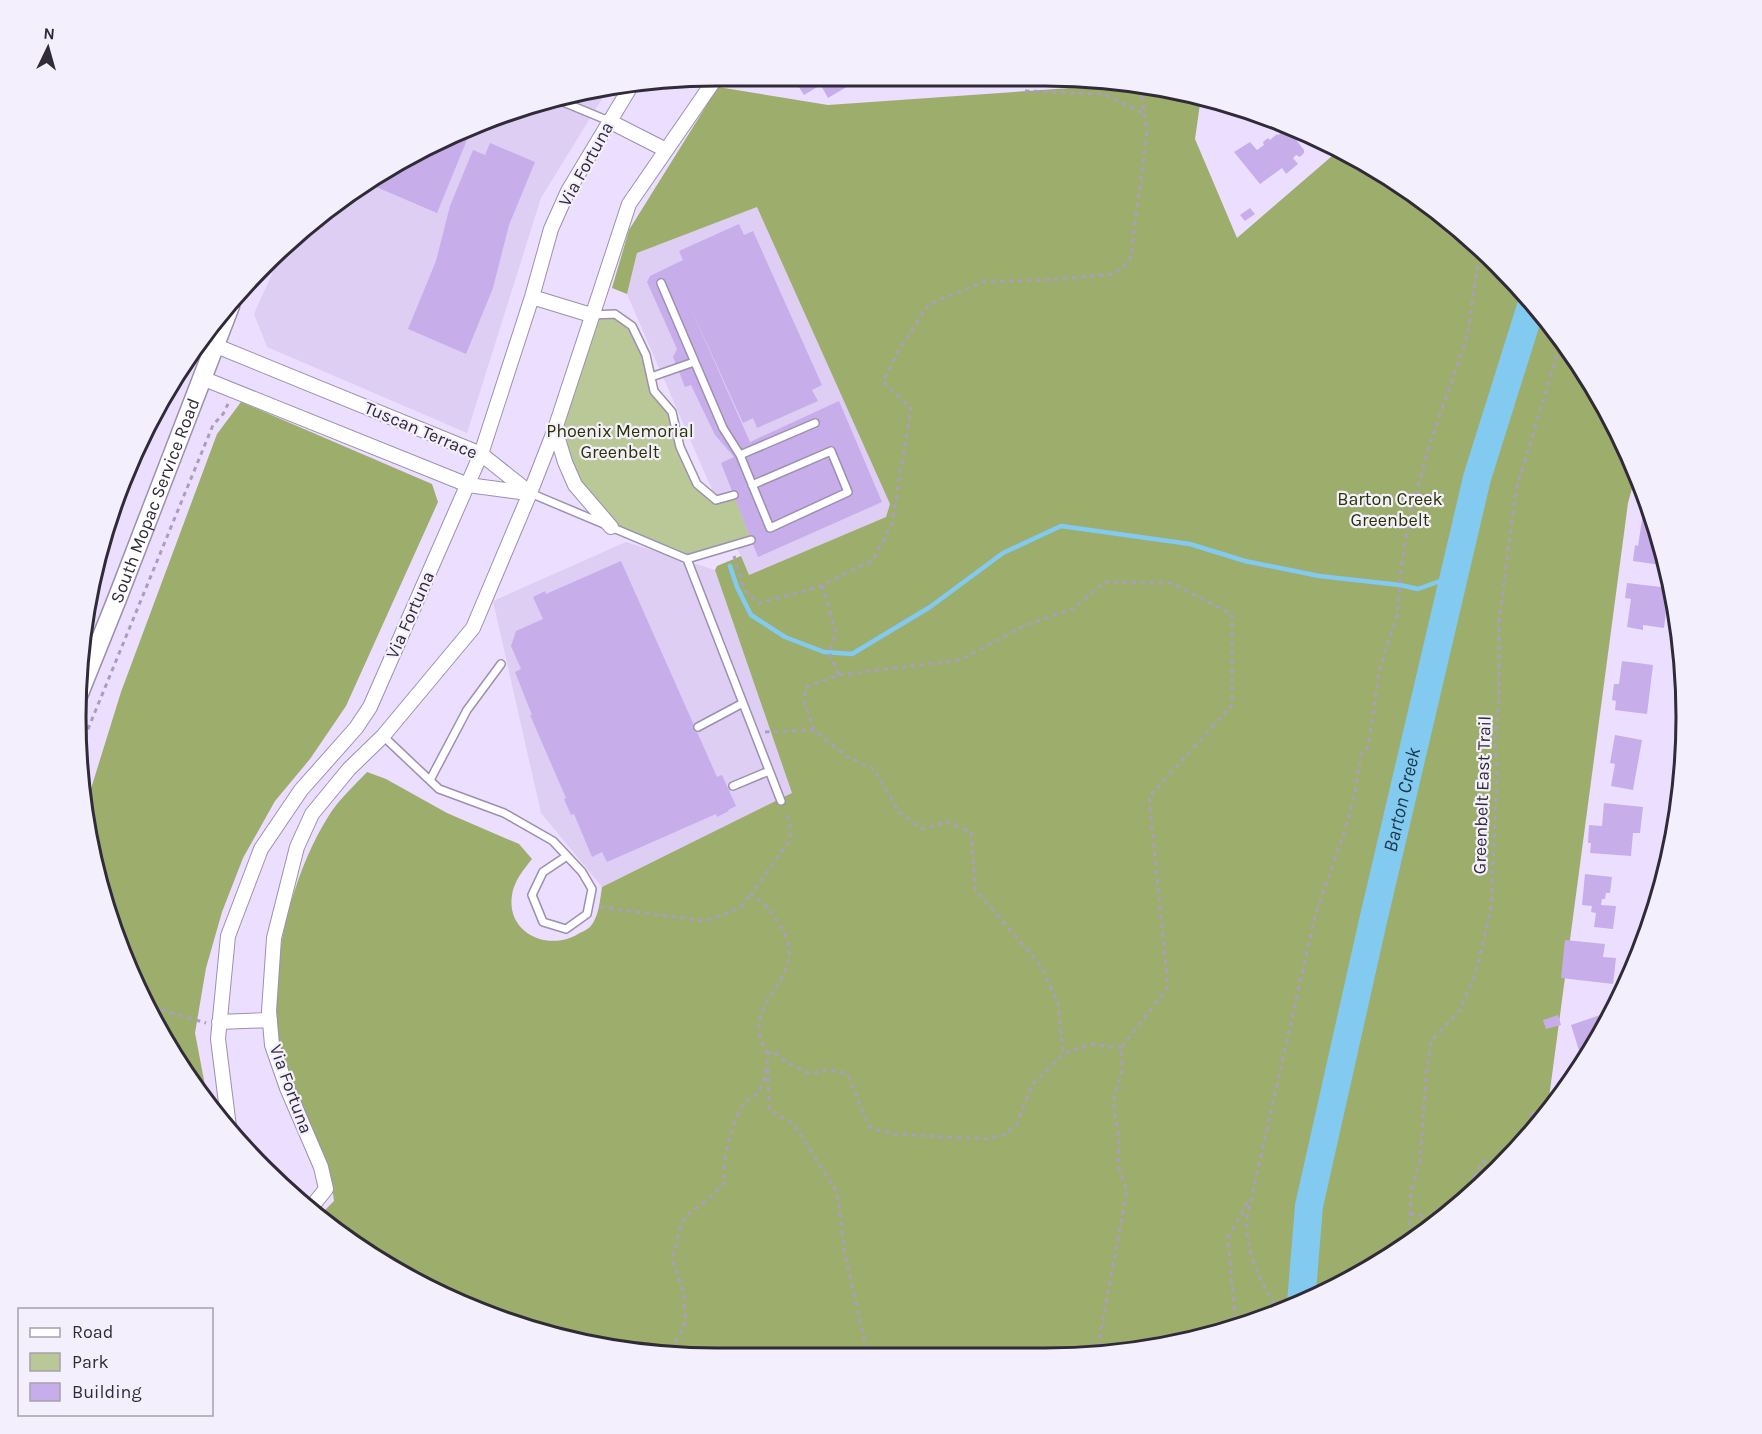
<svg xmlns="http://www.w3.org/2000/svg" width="1762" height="1434" viewBox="0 0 1762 1434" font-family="Karla,sans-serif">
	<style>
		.built { fill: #decef4 }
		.green { fill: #bac796 }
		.forest { fill: #9dad6c }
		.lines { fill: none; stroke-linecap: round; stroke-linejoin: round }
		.stream { stroke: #83caf1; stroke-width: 4.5 }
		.river { stroke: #83caf1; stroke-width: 28 }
		.building { fill: #c8adeb }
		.lane-casing { stroke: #9d90ae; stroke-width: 10 }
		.street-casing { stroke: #9d90ae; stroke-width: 16 }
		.secondary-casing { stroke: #9d90ae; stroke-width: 21 }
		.path { stroke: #a99fb8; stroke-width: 3; stroke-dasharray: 4.5 4.5; stroke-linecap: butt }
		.lane { stroke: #fff; stroke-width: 7 }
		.street { stroke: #fff; stroke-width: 14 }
		.secondary { stroke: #fff; stroke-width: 18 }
		.labels { text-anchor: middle; stroke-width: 4.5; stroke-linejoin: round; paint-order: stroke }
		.street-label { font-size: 18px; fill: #302b37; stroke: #f4effc }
		.park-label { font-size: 18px; fill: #2b3401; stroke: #f4effc }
		.water-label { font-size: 20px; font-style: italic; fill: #19394a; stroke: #f4effc }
		.rim { fill: none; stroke: #302b37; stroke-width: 3 }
	</style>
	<rect width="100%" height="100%" fill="#ebdeff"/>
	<path class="built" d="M608,89L541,198L467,433L267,347L254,314L284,247L396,161L551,97Z
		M757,207L890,504L886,517L749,575L627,294L637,253Z
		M626,542L715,570L793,794L602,887L541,813L493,601Z"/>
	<path class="green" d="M615,314L632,326L646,355L654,391L672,412L680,447L697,484L716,500L734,495L751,540L687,559L611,527L575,485L555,429L591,315Z"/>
	<path class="forest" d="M1095,77L1171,87L1201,97L1195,139L1237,238L1339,150L1401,183L1469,235L1555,326L1621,433L1636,474L1628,503L1547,1113L1528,1140L1436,1226L1329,1293L1211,1337L1087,1358H675L551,1337L433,1293L326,1226L317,1218L334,1201C330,1153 302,1111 286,1068C260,996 288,880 328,817C338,800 354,786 367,772L386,779L447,813L519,844L532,859C524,869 514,881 512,895C506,933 548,952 578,934C581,932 587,930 590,927C599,917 600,900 602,887L792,793L715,570L717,566L741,556L749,575L886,517L890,504L757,207L637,253L627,294L612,288L629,230L718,87L828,105L1084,87Z
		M241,402L432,484L438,502L346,706L310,759L275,801L243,858L222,912L206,968L195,1033L208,1101L141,1001L87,843L85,808L121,692L217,434Z"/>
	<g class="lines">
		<path class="stream" d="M730,566L737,587L751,615L785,637L824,652L852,654L930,607L1003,553L1061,526L1190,544L1245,561L1319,576L1400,585L1418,589L1454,576"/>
		<path class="river" id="s1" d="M1301,1303L1309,1206L1373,921L1477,478L1532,303"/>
	</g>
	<path class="building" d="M789,75H812L819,86L804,95L795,81L793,82Z
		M841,75L865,76L828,98L822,87Z
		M1287,128L1304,150V153L1300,157L1296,155L1293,158L1298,164L1286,174L1282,168L1260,184L1234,152L1250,142L1257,150L1264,145L1263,142L1268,138L1270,140L1277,134L1278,135Z
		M471,130L437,213L367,183L396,161Z
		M490,143L535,162L509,225L493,288L466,354L408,329L436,261L450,206L473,150L485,155Z
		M1250,208L1255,214L1245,221L1240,215Z
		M739,224L744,235L753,231L822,385L812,390L818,401L757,428L753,418L743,423L688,302L750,442L839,401L882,502L758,557L721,463L734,457L715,435L691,385L685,387L673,357L677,349L647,282L650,276L683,260L679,251Z
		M1643,513H1651L1665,551L1668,566L1633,561L1635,545L1638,546Z
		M621,561L717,777L722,775L736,806L728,810L729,811L717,817L716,814L607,862L602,852L592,857L574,814L571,815L564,799L566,798L530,715H532L515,672L521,669L511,646L516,631L543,619L533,597L545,591L546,594Z
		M1627,583L1669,588L1664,628L1643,625V630L1627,627L1631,599L1625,598Z
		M1622,661L1653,665L1647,714L1615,710L1616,701L1612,700L1614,684H1619Z
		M1615,735L1642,740L1633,790L1611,786L1615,764L1610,763Z
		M1604,803L1643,807L1640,833H1633L1631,856L1590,853L1591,843H1588L1589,825L1602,826Z
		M1585,874L1612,877L1610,893H1606L1605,899H1602L1601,905L1616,906L1613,929L1594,927L1596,913L1591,912L1592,906L1582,905Z
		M1565,940L1605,944L1603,957L1616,958L1613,984L1561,978Z
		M1609,1012L1610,1017L1601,1038L1583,1063L1571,1025Z
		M1558,1015L1561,1025L1546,1029L1543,1020Z"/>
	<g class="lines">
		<defs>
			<path id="lane" d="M551,97L609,121
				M661,283L723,428L740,455L815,423
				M591,315L615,314L632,326L646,355L654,391L672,412L680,447L697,484L716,500L734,495
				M651,377L694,362
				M740,455L770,528L848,492L831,451L752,485
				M530,493L687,559L751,540
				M687,559L781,801
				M698,727L743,703
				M383,736L439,789L504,813L553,841L582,872L592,889L587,914L566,929L543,922L532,895L543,872L567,856
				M430,780L467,710L501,664
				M733,786L769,771"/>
			<path id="street" d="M609,121L666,150
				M532,297L591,315
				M214,345L481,454L530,493
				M202,378L468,485L528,493
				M555,429L565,462L575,485L611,527
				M219,1022L270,1020
				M232,1137L229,1127L218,1039L228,936L261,849L301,790L356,728L370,707L481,454L532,297L551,229L568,191L631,86
				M309,1210L326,1189L321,1167L287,1088L272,1045L269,1011L274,938L297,847L312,814L349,769L383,736L473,628L530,493L555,429L629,204L718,75"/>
			<g id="secondary">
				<path id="s2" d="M78,696L117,599L230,306"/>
			</g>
		</defs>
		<use href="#lane" class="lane-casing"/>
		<use href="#street" class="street-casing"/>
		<use href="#secondary" class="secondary-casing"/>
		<path class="path" d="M1025,91L1104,94L1145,114
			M734,556L745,591L759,603L816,588L873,560L892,523L911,408L883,382L897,353L929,304L983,282L1046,280L1114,274L1130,261L1147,132L1140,83
			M822,585L836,633L829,652L839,675L806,687L804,700L814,730L847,757L874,769L899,812L922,829L947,822L971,832L975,889L1041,966L1058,1003L1063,1054
			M839,675L960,660L1024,626L1075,608L1104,582L1171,583L1232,614V705L1149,797L1168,987L1121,1048
			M765,732L814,730
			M81,746L213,425L223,414L228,404
			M600,907L705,921L740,908L751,894
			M144,1005L206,1023
			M768,1054C732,998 818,981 779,924C771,911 764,902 751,894L790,840V825L785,811
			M768,1069L769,1110L794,1124L837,1192L845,1254L865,1343L864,1358
			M1518,1150L1533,1112L1536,1111L1540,1123
			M1469,1195L1473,1178L1482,1162H1490V1176
			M1410,1214H1418L1425,1217L1427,1222L1433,1213L1442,1207L1445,1210L1443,1220
			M1409,1243L1411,1193L1420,1160L1426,1077L1431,1041L1460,1010L1476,972L1491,908L1497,774L1495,739L1499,702V621L1516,490L1562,339
			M1277,1312C1275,1301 1267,1292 1262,1282C1252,1260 1244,1237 1248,1213L1315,916L1345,830L1355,792L1361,754L1368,747L1380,667L1397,615L1401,567L1409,521L1429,446L1466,340C1473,310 1473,279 1482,249
			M1236,1328L1228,1238L1249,1200
			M664,1356L669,1352L683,1329L685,1320L684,1294L672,1259L682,1222L690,1213L713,1195L725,1182C721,1163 732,1117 746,1102C749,1099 754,1098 757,1094C763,1087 768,1064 768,1054L772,1051L788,1063L810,1074C825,1070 834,1068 848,1075C857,1093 860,1112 872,1129L895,1134L986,1139L1004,1135L1016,1125L1032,1085L1063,1054L1090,1044L1121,1048
			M1096,1356L1127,1191L1118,1165L1119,1137L1113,1103L1122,1070L1121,1048"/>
		<use href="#lane" class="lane"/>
		<use href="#street" class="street"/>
		<use href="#secondary" class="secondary"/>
	</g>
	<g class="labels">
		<g class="street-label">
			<text transform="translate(586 164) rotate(-61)" y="6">Via Fortuna</text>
			<text transform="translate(421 430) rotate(23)" y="6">Tuscan Terrace</text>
			<text dy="6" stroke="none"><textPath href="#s2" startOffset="210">South Mopac Service Road</textPath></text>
			<text transform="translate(410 615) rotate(-66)" y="6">Via Fortuna</text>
			<text transform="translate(1482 795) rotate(-88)" y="6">Greenbelt East Trail</text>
			<text transform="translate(291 1089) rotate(70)" y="6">Via Fortuna</text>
		</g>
		<g class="park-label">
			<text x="620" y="437">Phoenix Memorial<tspan x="620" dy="21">Greenbelt</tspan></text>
			<text x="1390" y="505">Barton Creek<tspan x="1390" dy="21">Greenbelt</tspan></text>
		</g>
		<g class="water-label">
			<text dy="7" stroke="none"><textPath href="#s1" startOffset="514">Barton Creek</textPath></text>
		</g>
	</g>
	<path d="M0 0H1762V1434H0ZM717 86H1045A631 631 0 0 1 1676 717V717A631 631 0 0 1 1045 1348H717A631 631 0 0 1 86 717V717A631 631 0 0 1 717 86Z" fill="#f4effc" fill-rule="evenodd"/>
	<path class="rim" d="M717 86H1045A631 631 0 0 1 1676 717V717A631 631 0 0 1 1045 1348H717A631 631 0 0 1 86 717V717A631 631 0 0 1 717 86Z"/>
	<rect x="18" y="1308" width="195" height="108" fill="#f4effc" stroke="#a6a1ad" stroke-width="1.5"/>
	<rect x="30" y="1328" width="30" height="9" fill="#ffffff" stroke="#a6a1ad" stroke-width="1.5"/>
	<text x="72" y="1338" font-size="18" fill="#302b37">Road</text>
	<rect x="30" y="1353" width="30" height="18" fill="#bac796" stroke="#a6a1ad" stroke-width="1.5"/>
	<text x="72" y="1368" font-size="18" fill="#302b37">Park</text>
	<rect x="30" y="1383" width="30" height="18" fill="#c8adeb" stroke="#a6a1ad" stroke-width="1.5"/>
	<text x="72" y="1398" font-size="18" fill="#302b37">Building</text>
	<g transform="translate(48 48) rotate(5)" stroke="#f4effc" stroke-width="4.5" paint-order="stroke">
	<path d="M0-4.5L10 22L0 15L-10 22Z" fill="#302b37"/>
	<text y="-9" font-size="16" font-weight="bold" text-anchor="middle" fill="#302b37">N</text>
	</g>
</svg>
